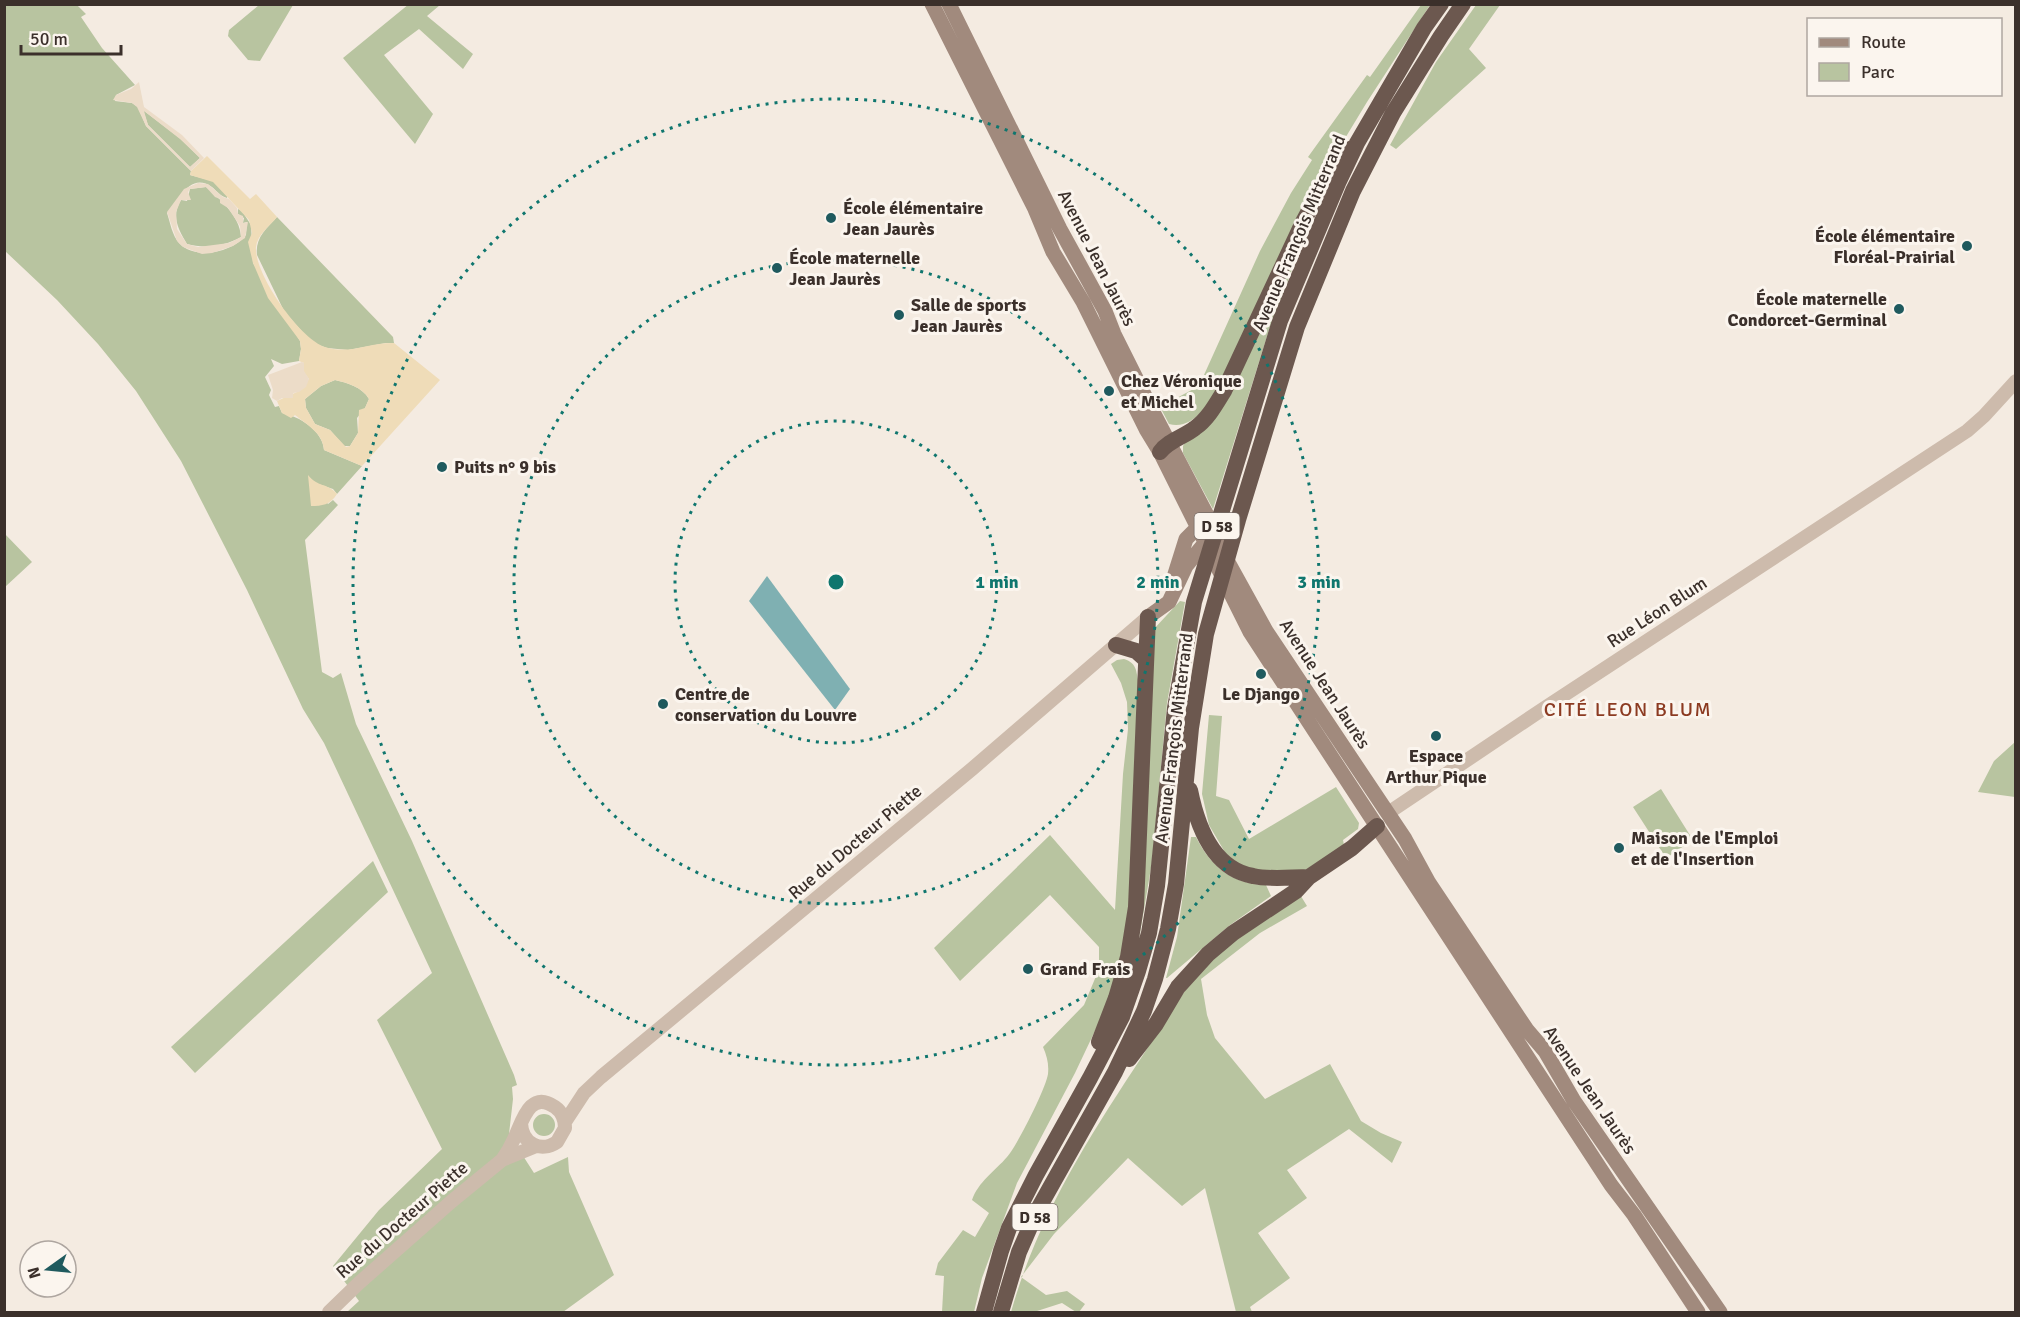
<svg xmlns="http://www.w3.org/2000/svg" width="2020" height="1317" viewBox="0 0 2020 1317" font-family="Signika,sans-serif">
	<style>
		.green { fill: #b8c4a0 }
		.sand { fill: #efdcb8; fill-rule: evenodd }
		.plaza { fill: #ecdcc8; fill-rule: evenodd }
		.water { fill: #7fb0b2 }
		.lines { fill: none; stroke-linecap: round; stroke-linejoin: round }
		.tertiary { stroke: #cdbbac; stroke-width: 14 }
		.secondary { stroke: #a18a7d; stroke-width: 15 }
		.trunk { stroke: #6c584f; stroke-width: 16 }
		.ring { fill: none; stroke: #0f766e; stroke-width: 3; stroke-dasharray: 3 6 }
		.poi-dot { fill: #1f5a5e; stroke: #fbf5ee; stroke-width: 2 }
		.labels { text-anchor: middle; stroke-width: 6; stroke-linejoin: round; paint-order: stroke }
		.shield { fill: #fbf5ee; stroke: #756b66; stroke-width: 1.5 }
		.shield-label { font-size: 16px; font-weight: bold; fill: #3b302b }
		.poi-label { font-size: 18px; font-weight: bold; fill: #3b302b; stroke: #fbf5ee; text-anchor: start }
		.street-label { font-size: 18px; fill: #3b302b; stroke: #fbf5ee }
		.neighbourhood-label { font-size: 20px; letter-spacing: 1.5px; fill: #8c3b22; stroke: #fbf5ee }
		.centre { fill: #0f766e; stroke: #fbf5ee; stroke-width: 3 }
		.ring-label { font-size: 18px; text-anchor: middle; font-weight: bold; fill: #0f766e; stroke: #fbf5ee; stroke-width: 6; stroke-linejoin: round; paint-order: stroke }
	</style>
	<rect width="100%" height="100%" fill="#f4ebe1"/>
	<path class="green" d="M409,4L440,5L427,16L473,54L463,69L419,29L384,55L433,114L415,144L343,58Z
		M5,5H77L86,14L81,17L102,48L135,85L116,95L115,101L132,103L138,107L146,126L191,171L190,175L213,181L227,195V198C220,196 217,191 212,187C190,171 178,201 167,213C170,222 172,235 179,243C196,261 233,252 246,235L247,222L243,223L244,218L238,214V209L242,211L251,225L253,263L300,341L301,349L299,361L282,364L271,359L274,366L265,377L271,390L269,395L275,407L279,406L282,413C299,416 323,431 324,450L362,466L337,494L333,489L315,483L308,476L328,504L333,500L338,505L305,540L322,672L333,678L341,673L356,724L412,841L514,1075L517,1085L512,1087L513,1099L509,1134L534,1173L568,1157L569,1172L614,1275L563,1312H347L359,1301L333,1266L379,1210L442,1149L377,1020L432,973L324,743L303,709L247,590L181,461L136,391L98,344L57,300L5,251Z
		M259,5H293L260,61L248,60L228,36L229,30Z
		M1421,5H1430L1367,102L1298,216L1218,387C1208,405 1193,430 1169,424L1160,407L1199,386L1260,251L1291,193L1312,160L1308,157L1367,75L1370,77Z
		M1476,5H1500L1469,49L1486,68L1396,149L1390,145L1436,62Z
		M143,110L181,139L200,158L190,167L148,125Z
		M206,187C220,199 240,216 241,237C225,246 205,249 187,244C178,229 171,216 181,200L187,201L190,189Z
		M277,217L393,337L394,343H386L348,350L327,348L316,344L306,336L284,311L257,255C255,238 266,229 277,217Z
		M1303,241L1269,330L1213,509L1183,453V446Z
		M335,380C348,383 362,387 369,399L365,408L357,418L358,433L350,446H344L330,430L315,424L306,408L305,399L321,386Z
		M4,533L32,562L5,587H4Z
		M1180,601L1185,602L1167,703L1152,862L1139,939L1152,631Z
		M1124,659C1136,663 1136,669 1138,680L1129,905L1122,957L1111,997L1075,1073L1017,1183L982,1278L974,1312H942L944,1276L935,1275L938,1263L963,1230L975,1237L989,1213L972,1200C978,1182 995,1171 1007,1157C1017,1146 1046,1088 1048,1074C1049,1064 1047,1056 1043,1047L1084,1005L1099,969V947L1050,895L960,981L934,948L1050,835L1115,910L1123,774L1128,729L1127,702L1121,683L1111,664L1117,660Z
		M1209,715L1222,716L1216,796L1229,800L1249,839L1336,787L1359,823L1358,829L1343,840L1344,845L1307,869L1289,874L1244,869L1226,854L1209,825L1202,794Z
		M2015,742V797L1978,792L1994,761Z
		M1661,789L1693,840L1666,858L1633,807Z
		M1191,837H1196C1211,867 1232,884 1266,885L1271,896L1230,925L1167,978H1166L1177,937Z
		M373,861L388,892L195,1073L171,1047Z
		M1299,893L1307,906L1260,933L1201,979L1207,1015L1215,1038L1265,1099L1330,1064L1361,1121L1381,1133L1402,1142L1392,1163L1349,1129L1287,1170L1307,1198L1258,1233L1290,1278L1250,1307L1252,1312H1236L1205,1188L1182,1206L1128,1158L1054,1234L1021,1277L1046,1295L1067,1291L1085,1304L1079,1312H1076L1062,1303L1034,1312H1011C1038,1216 1089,1137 1143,1055C1164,1023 1182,990 1209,962C1236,935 1269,915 1299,893Z
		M533 1125a11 11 0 1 1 22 0a11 11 0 1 1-22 0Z"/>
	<path class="sand" d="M207,156L250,199L256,194L277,217C270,226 257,235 256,247C254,274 300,339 325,347C349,355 371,342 394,343L440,380L362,466L324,450C323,433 307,425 295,415L291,418L282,413L277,401L297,392L309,379L303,371L304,363L299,361L301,349L300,341L268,298L253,263L248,242L252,233L249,220L213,182L190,175L191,171ZM335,380C348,383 362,387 369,399L365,408L359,410L358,433L350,446L346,447L330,430L315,424L306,408L305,399L321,386Z
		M308,475C317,487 328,483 337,494C330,505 322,506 311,506Z"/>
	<path class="plaza" d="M139,82L144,107L182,135L204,158L191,171L146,126L137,107L132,103L113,100L116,95L131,89ZM144,111L180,139L200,158L190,167L148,125Z
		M198,183L208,184L223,197L229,199L237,208L238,214L243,216V223L248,222L245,238L233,246L212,253L202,254L183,247L177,241L167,212L184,189ZM206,187L215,197L220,199V203L228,208L240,226L241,237L229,243L198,247L187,244L177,229L176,212L181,200H191L188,192L190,189Z
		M302,362L304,363V371L309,379L306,387L299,392L293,393V398H282L277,401L272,398L273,390L268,375Z"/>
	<path class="water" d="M767,576L850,689L835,710L749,601Z"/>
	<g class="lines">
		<path class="tertiary" d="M1388,813L1546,707L1967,431L1984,416L2016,381
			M565,1122L584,1093L601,1077L972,769L1148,617
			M502,1160C507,1153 511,1146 514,1139C522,1123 529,1089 555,1107C562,1112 565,1119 565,1128L557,1142C541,1153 522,1144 521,1123
			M329,1312L359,1283L452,1201L502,1160L536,1146"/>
		<path class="secondary" d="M932,4L1035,209L1053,252L1083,302L1146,429L1160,452L1250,632L1611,1185L1634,1215L1698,1312
			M949,4L1060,229L1105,311L1114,334L1152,410L1210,521L1222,545L1224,555L1266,631L1405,839L1429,883L1527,1030L1545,1051L1574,1101L1720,1312
			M1175,574L1186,539L1198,527
			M1148,617L1169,602L1186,566L1205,543L1207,534"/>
		<path class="trunk" d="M1160,452C1169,440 1184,437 1195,428C1208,419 1216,404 1224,391L1304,220L1337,159L1349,149
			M1116,645L1136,651L1145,659
			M1190,790C1197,825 1213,869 1253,876C1271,880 1291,877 1309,877
			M1099,1042L1116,998L1128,957L1136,907L1148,617
			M1129,1059L1156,1024L1178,987L1208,954L1233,933L1296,891L1309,877L1352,848L1377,826
			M984,1312L1001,1251L1009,1228L1036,1175L1090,1078L1122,1017L1138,971L1149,933L1157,886L1175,708L1194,602L1280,321L1339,181L1357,143L1424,28L1441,4
			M1001,1312L1019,1252L1037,1211L1115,1072L1144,1011L1155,979L1168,929L1176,884L1191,728L1206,634L1238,520L1297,327L1353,191L1393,113L1441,36L1463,4"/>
	</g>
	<g class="ring">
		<circle cx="836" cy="582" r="161"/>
		<circle cx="836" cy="582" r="322"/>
		<circle cx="836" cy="582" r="483"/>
	</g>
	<g class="poi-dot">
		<circle cx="831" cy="218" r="6"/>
		<circle cx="1967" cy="246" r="6"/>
		<circle cx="777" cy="268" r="6"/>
		<circle cx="1899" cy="309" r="6"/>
		<circle cx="899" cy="315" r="6"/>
		<circle cx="1109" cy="391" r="6"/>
		<circle cx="442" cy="467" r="6"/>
		<circle cx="1261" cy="674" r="6"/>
		<circle cx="663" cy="704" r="6"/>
		<circle cx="1436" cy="736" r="6"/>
		<circle cx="1619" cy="848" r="6"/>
		<circle cx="1028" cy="969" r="6"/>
	</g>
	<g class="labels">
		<g class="shield">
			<rect x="1194.5" y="513" width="45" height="26" rx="4.5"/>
			<rect x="1012.5" y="1204" width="45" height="26" rx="4.5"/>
		</g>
		<g class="shield-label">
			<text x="1217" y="532">D 58</text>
			<text x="1035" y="1223">D 58</text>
		</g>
		<g class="poi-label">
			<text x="843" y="214">École élémentaire<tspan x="843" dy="21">Jean Jaurès</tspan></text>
			<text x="1955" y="242" text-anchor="end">École élémentaire<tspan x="1955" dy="21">Floréal-Prairial</tspan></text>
			<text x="789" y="264">École maternelle<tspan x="789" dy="21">Jean Jaurès</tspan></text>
			<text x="1887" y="305" text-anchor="end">École maternelle<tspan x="1887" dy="21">Condorcet-Germinal</tspan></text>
			<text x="911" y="311">Salle de sports<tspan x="911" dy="21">Jean Jaurès</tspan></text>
			<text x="1121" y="387">Chez Véronique<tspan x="1121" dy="21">et Michel</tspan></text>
			<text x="454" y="473">Puits n° 9 bis</text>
			<text x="675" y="700">Centre de<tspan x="675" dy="21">conservation du Louvre</tspan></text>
			<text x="1261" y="700" text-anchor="middle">Le Django</text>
			<text x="1436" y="762" text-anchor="middle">Espace<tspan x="1436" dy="21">Arthur Pique</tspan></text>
			<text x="1631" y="844">Maison de l'Emploi<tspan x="1631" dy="21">et de l'Insertion</tspan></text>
			<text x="1040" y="975">Grand Frais</text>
		</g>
		<g class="street-label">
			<text transform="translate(1299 233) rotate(-67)" y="6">Avenue François Mitterrand</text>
			<text transform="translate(1097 258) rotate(63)" y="6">Avenue Jean Jaurès</text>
			<text transform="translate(1657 612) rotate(-33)" y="6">Rue Léon Blum</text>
			<text transform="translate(1325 684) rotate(57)" y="6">Avenue Jean Jaurès</text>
			<text transform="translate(1174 738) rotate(-83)" y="6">Avenue François Mitterrand</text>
			<text transform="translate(855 842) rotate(-40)" y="6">Rue du Docteur Piette</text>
			<text transform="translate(1590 1090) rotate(56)" y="6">Avenue Jean Jaurès</text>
			<text transform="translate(402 1220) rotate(-41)" y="6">Rue du Docteur Piette</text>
		</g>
		<g class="neighbourhood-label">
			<text x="1628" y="716">CITÉ LEON BLUM</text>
		</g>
	</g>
	<circle cx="836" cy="582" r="9" class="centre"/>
	<g class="ring-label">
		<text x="997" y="588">1 min</text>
		<text x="1158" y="588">2 min</text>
		<text x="1319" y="588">3 min</text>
	</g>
	<rect width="2020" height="1317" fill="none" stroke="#3b302b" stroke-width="12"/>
	<rect x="1807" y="18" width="195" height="78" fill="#fbf5ee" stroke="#aea6a0" stroke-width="1.5"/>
	<rect x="1819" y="38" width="30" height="9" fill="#a18a7d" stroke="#aea6a0" stroke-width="1.5"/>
	<text x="1861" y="48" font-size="18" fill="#3b302b">Route</text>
	<rect x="1819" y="63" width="30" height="18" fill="#b8c4a0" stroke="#aea6a0" stroke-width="1.5"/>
	<text x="1861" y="78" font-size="18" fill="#3b302b">Parc</text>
	<g transform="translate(48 1269) rotate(255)"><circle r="28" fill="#fbf5ee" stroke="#aea6a0" stroke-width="1.5"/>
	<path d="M0-4.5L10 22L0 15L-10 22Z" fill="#1f5a5e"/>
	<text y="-9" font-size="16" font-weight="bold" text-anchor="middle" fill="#3b302b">N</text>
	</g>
	<path d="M21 45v9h100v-9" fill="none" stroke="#3b302b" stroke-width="3"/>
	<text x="30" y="45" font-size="18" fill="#3b302b" stroke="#fbf5ee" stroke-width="4.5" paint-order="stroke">50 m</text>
</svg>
